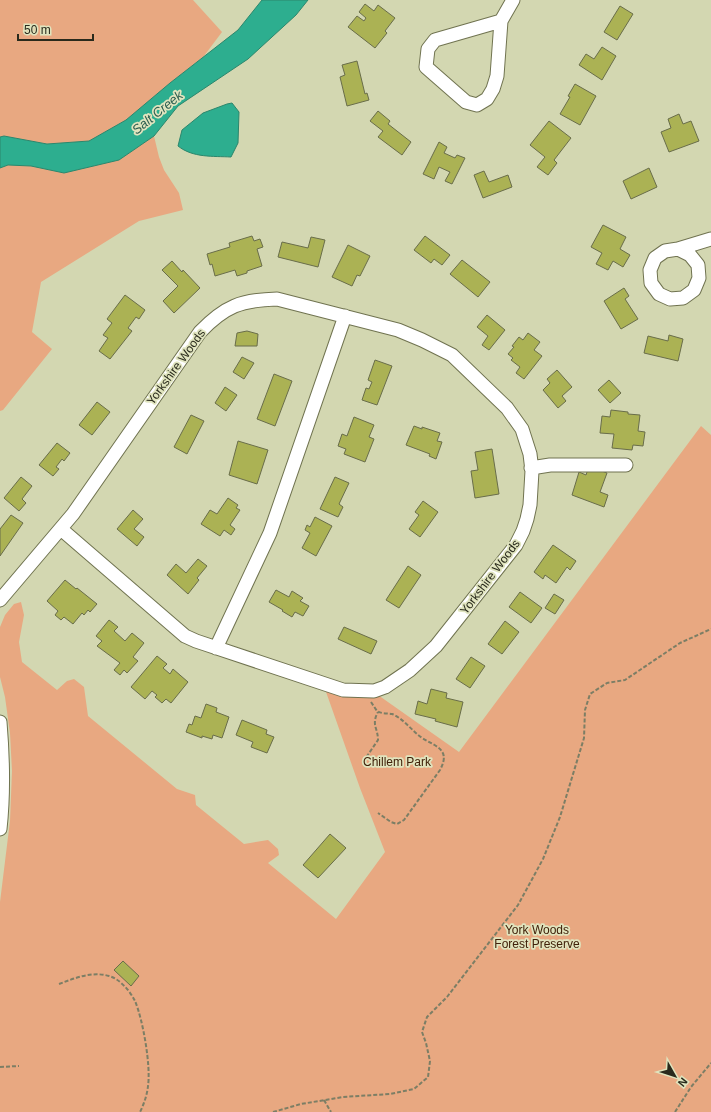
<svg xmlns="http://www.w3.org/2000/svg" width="711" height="1112" viewBox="0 0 711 1112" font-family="Arial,sans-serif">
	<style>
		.green { fill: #e8a881 }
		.water { fill: #2dae8f; stroke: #2c866c }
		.building { fill: #abb254; stroke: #696d4a }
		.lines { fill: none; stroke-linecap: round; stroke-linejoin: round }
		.minor-casing { stroke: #707350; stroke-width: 15 }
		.path { stroke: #7c7e65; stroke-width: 2; stroke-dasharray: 4 2; stroke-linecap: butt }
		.minor { stroke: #fff; stroke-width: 13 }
		.labels { text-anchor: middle; stroke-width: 3.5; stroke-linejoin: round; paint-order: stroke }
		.street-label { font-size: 12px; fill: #292a1c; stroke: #e0e4be }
		.park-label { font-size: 12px; fill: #41210a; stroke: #e0e4be }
		.water-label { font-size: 13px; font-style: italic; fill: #2c5e50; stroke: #e0e4be }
	</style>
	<rect width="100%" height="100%" fill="#d3d7b1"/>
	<path class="green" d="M0,0H193L222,32L204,56L170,83L126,120L89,141L47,144L4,136L0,137Z
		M154,136L159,157L164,170L179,193L183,210L139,221L41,282L32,332L52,349L3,410L0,411V168L8,165L31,166L64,173L119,160Z
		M701,426L711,435V1112H0V902L10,821L12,771L10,733L5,697L0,677V627L5,615L14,604L21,602L24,615L19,642L22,662L57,690L67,681L74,679L84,687L88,716L177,789L195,795L196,805L244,844L268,840L278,849L279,855L268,863L336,919L385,852L360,788L325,689C344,694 358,700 378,695L459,752Z"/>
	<path class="water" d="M262,0H308L296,15L248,59L178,106L154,136L119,160L64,173L31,166L8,165L0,168V137L4,136L47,144L89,141L126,120L170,83L238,30Z
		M232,103L239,112L238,143L231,157C213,156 193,158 178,146L182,130L203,113L227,104Z"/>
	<path class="building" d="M365,4L374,11L378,5L395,18L385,31L387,33L375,48L348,27L357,16L364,21L366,18L359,12Z
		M620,6L633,14L617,40L604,32Z
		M602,47L616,56L602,80L579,65L586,54L594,59Z
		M357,61L365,94L367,93L369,100L347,106L340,77L345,75L342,65Z
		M575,84L596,96L580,125L560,114L570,97L568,96Z
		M378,111L390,121L388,124L411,142L402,155L378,137L383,131L370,121Z
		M679,114L683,124L691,121L699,141L669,152L661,132L671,128L668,119Z
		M549,121L571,138L554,160L557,163L548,175L537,167L545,157L530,145Z
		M439,142L447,147L444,153L455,158L457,155L465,158L452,184L445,181L450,172L439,167L434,179L423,174Z
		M649,168L657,187L631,199L623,181Z
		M484,171L489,182L508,175L512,187L483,198L474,175Z
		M603,225L626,237L620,249L630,255L623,267L613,261L608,270L596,264L602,253L591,247Z
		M252,236L254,241L260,239L263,247L257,249L262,266L247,271V273L237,276L235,270L215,276L212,264L210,265L207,254L230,247L229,243Z
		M425,236L450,255L442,265L434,259L431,263L414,250Z
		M311,237L325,240L318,267L278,257L282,242L308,248Z
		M348,245L370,256L360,276L357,275L352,286L332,277Z
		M462,260L490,282L478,297L450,274Z
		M172,261L182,272L183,270L200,288L174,313L163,301L178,286L162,270Z
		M624,288L629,296L625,299L638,319L621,329L604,301Z
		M125,295L145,310L139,319L136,317L128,328L132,331L110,359L99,351L108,338L103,335L112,323L107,319Z
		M487,315L505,330L489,350L482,345L488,336L477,327Z
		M247,331L258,334L257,346H235L237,333Z
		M528,333L540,342L534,350L542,356L524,379L516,373L520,367L511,360L513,358L508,354L514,347L512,346L519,337L523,340Z
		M669,335L683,339L678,361L644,353L648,336L668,341Z
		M242,357L254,363L244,379L233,372Z
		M375,360L392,366L377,405L362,400L366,388L369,389L372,382L368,380Z
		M557,370L572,387L562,396L566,401L558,408L543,390L550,383L547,379Z
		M274,374L292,381L275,426L257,419Z
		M609,380L621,393L610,403L598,390Z
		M225,387L237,395L226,411L215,403Z
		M97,402L110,412L92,435L79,425Z
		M611,410L628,412V414L640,415L638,431L645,432L643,446L633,445L632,450L612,448L614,434L600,433L602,416L610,417Z
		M191,415L204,421L187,454L174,447Z
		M354,417L374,425L369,437L374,439L365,462L344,454L346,449L338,446L342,434L347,436Z
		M414,426L422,429V427L440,433L437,441L442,442L436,459L429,456L430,454L406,445Z
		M238,441L268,450L257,484L229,475Z
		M57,443L70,453L64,461L62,459L56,467L59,469L53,476L39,465Z
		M492,449L499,494L475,498L471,471L478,470L475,452Z
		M589,466L607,473L600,492L608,495L604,507L572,495L579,472L586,475Z
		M21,477L32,486L22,499L26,503L19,511L4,498Z
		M335,477L349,483L339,504L343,507L338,517L320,509Z
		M228,498L238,505L236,508L240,510L230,525L235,529L231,535L224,530L220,536L201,524L210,510L217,514Z
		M423,501L438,512L420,537L409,529L419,515L415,512Z
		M133,510L143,519L134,529L144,537L137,546L117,529Z
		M11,515L23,523L0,556V529Z
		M315,517L332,526L316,556L302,548L310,533L305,530L307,525L310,527Z
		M553,545L576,561L570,570L567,567L556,583L545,575L543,579L534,572Z
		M198,559L207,566L197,578L199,580L188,594L167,575L176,564L186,573Z
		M408,566L421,575L399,608L386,600Z
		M65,580L76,589L77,588L97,604L90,612L88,610L84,615L82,613L73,624L64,617L61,620L55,615L58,611L47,601Z
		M276,590L289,597L292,591L303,598L300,601L309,606L303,616L295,612L292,617L282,611L283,610L269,602Z
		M520,592L542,608L531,623L509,607Z
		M554,594L564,600L555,614L545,608Z
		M109,620L118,627L114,631L125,641L132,633L144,643L133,657L138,661L127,673L124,670L120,675L114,670L120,663L97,646L102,641L96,636Z
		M505,621L519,632L502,654L488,644Z
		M344,627L377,641L371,654L338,639Z
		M157,656L167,664L163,668L170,674L173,669L188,682L171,703L166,699L162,703L155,697L157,695L152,691L145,699L131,687Z
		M471,657L485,666L470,688L456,679Z
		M431,689L447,693L446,698L463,702L457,727L435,721L436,719L415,714L418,701L427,704Z
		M206,704L217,708L216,712L229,717L222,738L213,735L212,739L202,736V738L186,732L189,724L192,725L195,716L201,718Z
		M242,720L267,730L266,734L274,737L267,753L251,747L253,742L236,735Z
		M330,834L346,848L318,878L303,865Z
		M123,961L139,976L131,986L114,970Z"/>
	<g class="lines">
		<defs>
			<path id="minor" d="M501,21L435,40L428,49L426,67L466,102L477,105L487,99L493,89L497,76L501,21L513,0
				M678,249L690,255L698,265L699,278L694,290L683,298L670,299L659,294L651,283L650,270L655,258L665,251L678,249L711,239
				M531,468L550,465H626
				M0,600L73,514L200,332C225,306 241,300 277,299L398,330L422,340L452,355L507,408L522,429L530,454L532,471L530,505L527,519L523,531L516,545L436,646L410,670L385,687L374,691L343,690L196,641L185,636L61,529
				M216,648L270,533L345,316
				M0,722C3,758 4,793 0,829"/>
		</defs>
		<use href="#minor" class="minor-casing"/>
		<path class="path" d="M371,702L377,711C382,714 387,713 392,714C402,718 409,727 417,734C430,746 453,746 440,770L404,820L397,824L391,822L378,813
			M363,762L378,740C378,728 371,725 378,712
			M59,984C75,978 92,971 109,976C120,979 130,991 135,1001C143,1020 151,1066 148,1086C147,1095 144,1104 140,1112
			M0,1067L19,1066
			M324,1100L331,1112
			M273,1112L301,1104L343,1097L390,1094L414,1089L428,1077L430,1061L426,1043L422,1032L427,1017L447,997L518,905L543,859L560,817L584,738L585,710L590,694L607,683L625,680L680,643L711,629
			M675,1112L691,1087L711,1063"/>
		<use href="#minor" class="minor"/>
	</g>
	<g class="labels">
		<g class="street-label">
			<text transform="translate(176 367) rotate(-54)" y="4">Yorkshire Woods</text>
			<text transform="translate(490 577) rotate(-53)" y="4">Yorkshire Woods</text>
		</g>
		<g class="park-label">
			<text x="397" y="766">Chillem Park</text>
			<text x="537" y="934">York Woods<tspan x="537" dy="14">Forest Preserve</tspan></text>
		</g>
		<g class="water-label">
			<text transform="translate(157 112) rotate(-39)" y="5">Salt Creek</text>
		</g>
	</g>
	<g transform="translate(675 1076) rotate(129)" stroke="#e0e4be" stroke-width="3" paint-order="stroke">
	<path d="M0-3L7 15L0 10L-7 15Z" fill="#292a1c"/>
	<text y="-6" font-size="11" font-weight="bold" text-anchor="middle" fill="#292a1c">N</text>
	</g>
	<path d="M18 34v6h75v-6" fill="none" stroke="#292a1c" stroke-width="2"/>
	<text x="24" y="34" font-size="12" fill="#292a1c" stroke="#e0e4be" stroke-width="3" paint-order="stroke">50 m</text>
</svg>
